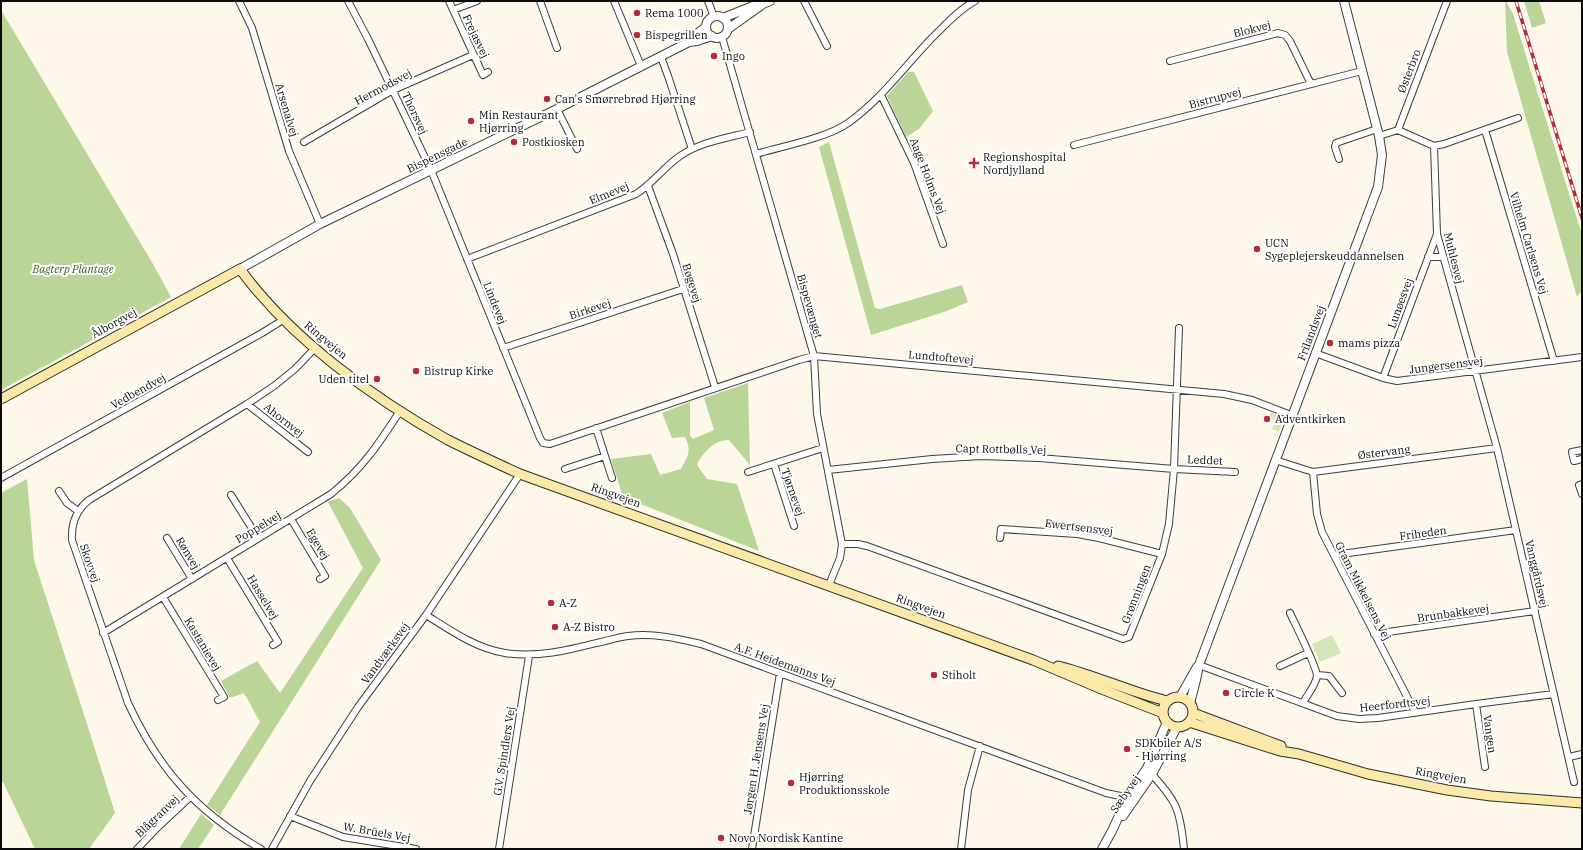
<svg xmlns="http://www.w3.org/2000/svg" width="1583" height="850" viewBox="0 0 1583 850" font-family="'IBM Plex Serif',serif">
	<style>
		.green { fill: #d4e5b7 }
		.forest { fill: #b9d597 }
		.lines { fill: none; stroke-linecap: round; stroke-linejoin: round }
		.minor-casing { stroke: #3e3e3e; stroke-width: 8 }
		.tertiary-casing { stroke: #3e3e3e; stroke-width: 10 }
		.secondary-casing { stroke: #2d2d2d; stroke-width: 11 }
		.minor { stroke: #fff; stroke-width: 6 }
		.tertiary { stroke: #fff; stroke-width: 8 }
		.secondary { stroke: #fae9a9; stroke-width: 9 }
		.rail-casing { stroke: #b22c40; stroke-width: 3.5 }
		.rail { stroke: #fff; stroke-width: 2; stroke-dasharray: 6; stroke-linecap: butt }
		.poi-dot { fill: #b22c40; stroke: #fff; stroke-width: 1.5 }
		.labels { text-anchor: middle; stroke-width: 4; stroke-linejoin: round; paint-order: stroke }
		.poi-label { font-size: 11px; fill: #0b0b0b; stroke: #fff; text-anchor: start }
		.street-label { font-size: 11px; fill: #0b0b0b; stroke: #fff }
		.park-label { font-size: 11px; font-style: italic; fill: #335e20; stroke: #fff }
	</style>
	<rect width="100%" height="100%" fill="#fef8ea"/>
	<path class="green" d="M1271,412L1281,417L1283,420L1279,432L1272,429L1276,420L1268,418Z
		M1332,635L1341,653L1320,662L1312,644Z"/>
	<path class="forest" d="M1505,1H1506L1513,14L1582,235V290L1577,297L1507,52Z
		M1524,1H1539L1546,23L1532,28Z
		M1,10L153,264L171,297L1,390Z
		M908,72H914L933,111L919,129L906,137L887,96Z
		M829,142L875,308L880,309L962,285L968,302L947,311L871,335L819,147Z
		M748,383L750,465L729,440C714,440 703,452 697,465L707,479L737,484L759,551L623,497L611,459L651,454L660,475L681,469C688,456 692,451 685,437L672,438L662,413L690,402V436L693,439L714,430L704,398Z
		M27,479L34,560L88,727L115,813L89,849H35L3,782H1V493Z
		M339,498L350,508L381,560L220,815L207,805L260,722L244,693L230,698L221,681L257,661L280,693L363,568L328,502Z
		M201,814L214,825L198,849H179Z"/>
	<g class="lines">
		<defs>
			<path id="minor" d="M239,1L252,28L289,151L320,224
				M348,1L368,39L431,170L540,438L543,443L550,444L799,360L814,356L1224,394L1252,400L1291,415
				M449,1L483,75L488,72
				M540,1L557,48
				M614,1L641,66
				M708,1L714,17
				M804,1L827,46
				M453,10L477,1
				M722,37L814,356L817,414L842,544L840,558L829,585
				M661,57L668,76L692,149
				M1170,61L1278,33L1285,35L1290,41L1311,84
				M881,95L914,163L943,244
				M557,109L577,149
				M1398,130L1434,146L1444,144L1518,118
				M1485,130L1554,361
				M1379,136L1398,130L1447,1
				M304,142L393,90L473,55
				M1074,145L1362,71
				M1434,146L1437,234L1497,448L1574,782
				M756,154C783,146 827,138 848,123C885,97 910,58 942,28C952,18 962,8 975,1
				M1339,159L1335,147L1336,143L1377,129
				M648,186L673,254L715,387
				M1428,257H1443
				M467,259L636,194C653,183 664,167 680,156C700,142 727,138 750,132
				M503,348L683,289
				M1315,353L1383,378L1397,381L1582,357
				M1383,378L1437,234
				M247,404L308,452
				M596,428L612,478
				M1582,450L1572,452L1574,461L1582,459
				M1275,460L1313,472L1497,448
				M774,464L794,526
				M565,469L605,456
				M828,470L932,459L981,456L1039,458L1174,469L1235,472
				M748,472L823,448
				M1313,472L1317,514L1322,532L1415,712
				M1,478L262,333L283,320
				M1582,484L1579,485L1582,494
				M59,491L67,503L78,511
				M231,495L258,538
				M291,519L325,576L320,579
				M167,538L192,579
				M1000,538L1001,529L1077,534L1099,538L1162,554
				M842,544H858L867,546L1123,639L1129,637L1162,554L1169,524L1174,469L1179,328
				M1334,555L1516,530
				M227,558L278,642L273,645
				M163,597L224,697L218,700
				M1290,613C1295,624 1317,667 1317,676C1316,685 1307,695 1303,703
				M426,615C450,630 475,648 505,653C538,658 569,650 601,642C610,640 619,637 628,636C653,633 676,638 701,644L1106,793L1130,798
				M103,633L331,494C363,468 378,445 400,411
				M1374,634L1535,611
				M1199,665L1337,716L1359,719L1378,718L1476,704L1554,694
				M1280,666L1308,653
				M1317,675L1329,676L1342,693
				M1476,704L1485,767
				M1569,757L1582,754
				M1149,771C1177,802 1180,808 1184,849
				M290,816L343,837L416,849
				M137,849L157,828L190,797
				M261,849C197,812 159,770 128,703L72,540C71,523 76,510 89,500L247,404L274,386L295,369L315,348
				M272,849L310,781L358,707L426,615L520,474
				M499,849L529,656
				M752,849L780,673
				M961,849L968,790L980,746"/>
			<path id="tertiary" d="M706 27a11 11 0 1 1 22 0a11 11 0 1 1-22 0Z
				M723,18L753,6L763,4L770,1
				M728,29L763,4
				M689,42L694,36L706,27
				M240,269L320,224L557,109L689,42L697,41L712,36
				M1180,697L1197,667
				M1190,703L1196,680L1199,665L1378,187L1382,155L1379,136L1344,1
				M1123,816L1152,774L1177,727
				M1102,849L1112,831L1127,798L1147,768L1167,722"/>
			<path id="secondary" d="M1,399L240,269C291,339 373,398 448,440C472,452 496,463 520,474L1033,660L1104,690L1163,713
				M1058,666C1095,675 1130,692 1167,701
				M1163 712a15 15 0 1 1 30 0a15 15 0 1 1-30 0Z
				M1193,713L1281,746
				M1189,722L1280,751L1299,754L1368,774L1447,790L1491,796L1582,803"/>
		</defs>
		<use href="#minor" class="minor-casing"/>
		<use href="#tertiary" class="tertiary-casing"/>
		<use href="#secondary" class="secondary-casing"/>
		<use href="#minor" class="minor"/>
		<use href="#tertiary" class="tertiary"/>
		<use href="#secondary" class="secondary"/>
		<defs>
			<path id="rail" d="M1516,1L1582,218"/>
		</defs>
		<use href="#rail" class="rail-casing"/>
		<use href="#rail" class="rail"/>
	</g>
	<g class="poi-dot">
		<circle cx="637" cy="13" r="4"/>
		<circle cx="637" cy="35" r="4"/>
		<circle cx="714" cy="56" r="4"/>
		<circle cx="547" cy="99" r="4"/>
		<circle cx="471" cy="121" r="4"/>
		<circle cx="514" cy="142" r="4"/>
		<path d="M972 157h4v4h4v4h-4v4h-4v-4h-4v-4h4z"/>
		<circle cx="1257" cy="249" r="4"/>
		<circle cx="1330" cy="343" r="4"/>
		<circle cx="416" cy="371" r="4"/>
		<circle cx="377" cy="379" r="4"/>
		<circle cx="1267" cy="419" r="4"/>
		<circle cx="551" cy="603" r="4"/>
		<circle cx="555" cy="627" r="4"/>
		<circle cx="934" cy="675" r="4"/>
		<circle cx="1226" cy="693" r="4"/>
		<circle cx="1127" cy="749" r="4"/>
		<circle cx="791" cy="783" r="4"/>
		<circle cx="721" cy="838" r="4"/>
	</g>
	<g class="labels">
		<g class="poi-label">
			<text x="645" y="17">Rema 1000</text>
			<text x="645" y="39">Bispegrillen</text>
			<text x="722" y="60">Ingo</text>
			<text x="555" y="103">Can's Smørrebrød Hjørring</text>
			<text x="479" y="119">Min Restaurant<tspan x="479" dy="13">Hjørring</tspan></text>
			<text x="522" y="146">Postkiosken</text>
			<text x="983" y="161">Regionshospital<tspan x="983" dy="13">Nordjylland</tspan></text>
			<text x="1265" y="247">UCN<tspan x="1265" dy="13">Sygeplejerskeuddannelsen</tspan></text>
			<text x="1338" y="347">mams pizza</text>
			<text x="424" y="375">Bistrup Kirke</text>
			<text x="369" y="383" text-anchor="end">Uden titel</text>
			<text x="1275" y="423">Adventkirken</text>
			<text x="559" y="607">A-Z</text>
			<text x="563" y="631">A-Z Bistro</text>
			<text x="942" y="679">Stiholt</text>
			<text x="1234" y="697">Circle K</text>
			<text x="1135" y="747">SDKbiler A/S<tspan x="1135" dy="13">- Hjørring</tspan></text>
			<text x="799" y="781">Hjørring<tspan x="799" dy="13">Produktionsskole</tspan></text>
			<text x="729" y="842">Novo Nordisk Kantine</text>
		</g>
		<g class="street-label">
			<text transform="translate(1252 29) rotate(-14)" y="4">Blokvej</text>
			<text transform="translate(476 36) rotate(65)" y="4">Frejasvej</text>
			<text transform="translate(1409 71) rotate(-69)" y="4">Østerbro</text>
			<text transform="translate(383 87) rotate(-28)" y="4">Hermodsvej</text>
			<text transform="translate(1215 98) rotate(-15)" y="4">Bistrupvej</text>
			<text transform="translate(287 110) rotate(73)" y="4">Arsenalvej</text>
			<text transform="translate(415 113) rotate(65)" y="4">Thorsvej</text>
			<text transform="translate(437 155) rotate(-26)" y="4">Bispensgade</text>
			<text transform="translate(928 176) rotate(69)" y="4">Aage Holms Vej</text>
			<text transform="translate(609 193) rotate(-22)" y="4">Elmevej</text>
			<text transform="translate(1529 243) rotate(73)" y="4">Vilhelm Carlsens Vej</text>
			<text transform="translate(1454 258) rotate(76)" y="4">Muhlesvej</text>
			<text transform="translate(692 283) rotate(73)" y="4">Bøgevej</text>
			<text transform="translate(495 303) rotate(68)" y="4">Lindevej</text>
			<text transform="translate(1400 303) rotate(-70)" y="4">Lunøesvej</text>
			<text transform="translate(810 306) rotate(74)" y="4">Bispevænget</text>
			<text transform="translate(590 309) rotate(-18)" y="4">Birkevej</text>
			<text transform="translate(114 323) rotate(-29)" y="4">Ålborgvej</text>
			<text transform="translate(1311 333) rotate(-69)" y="4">Frilandsvej</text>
			<text transform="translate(326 340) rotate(40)" y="4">Ringvejen</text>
			<text transform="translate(941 357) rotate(5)" y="4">Lundtoftevej</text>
			<text transform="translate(1446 365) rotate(-7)" y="4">Jungersensvej</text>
			<text transform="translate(138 391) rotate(-29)" y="4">Vedbendvej</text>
			<text transform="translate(284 420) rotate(38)" y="4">Ahornvej</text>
			<text transform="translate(1001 449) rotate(1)" y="4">Capt Rottbølls Vej</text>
			<text transform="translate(1384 452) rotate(-7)" y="4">Østervang</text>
			<text transform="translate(1205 460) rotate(2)" y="4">Leddet</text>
			<text transform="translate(793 492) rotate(71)" y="4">Tjørnevej</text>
			<text transform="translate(616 495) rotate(20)" y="4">Ringvejen</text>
			<text transform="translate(258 527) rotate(-31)" y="4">Poppelvej</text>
			<text transform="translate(1079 527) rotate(7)" y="4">Ewertsensvej</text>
			<text transform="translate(1423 533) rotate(-8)" y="4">Friheden</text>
			<text transform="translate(318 544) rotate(59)" y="4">Egevej</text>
			<text transform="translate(188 553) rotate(59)" y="4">Rønvej</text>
			<text transform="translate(90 563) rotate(71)" y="4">Skovvej</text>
			<text transform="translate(1537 574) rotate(77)" y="4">Vanggårdsvej</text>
			<text transform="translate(1363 591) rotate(63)" y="4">Gram Mikkelsens Vej</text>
			<text transform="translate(1136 594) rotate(-69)" y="4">Grønningen</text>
			<text transform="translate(263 597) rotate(59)" y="4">Hasselvej</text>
			<text transform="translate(921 606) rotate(20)" y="4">Ringvejen</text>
			<text transform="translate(1453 613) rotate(-8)" y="4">Brunbakkevej</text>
			<text transform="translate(203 644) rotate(59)" y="4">Kastanievej</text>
			<text transform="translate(385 653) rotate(-54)" y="4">Vandværksvej</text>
			<text transform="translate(785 664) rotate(20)" y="4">A.F. Heidemanns Vej</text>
			<text transform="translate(1395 704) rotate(-6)" y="4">Heerfordtsvej</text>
			<text transform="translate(1490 734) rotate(82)" y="4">Vangen</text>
			<text transform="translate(504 751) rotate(-81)" y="4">G.V. Spindlers Vej</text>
			<text transform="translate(756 759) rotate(-81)" y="4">Jørgen H. Jensens Vej</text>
			<text transform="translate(1441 775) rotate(10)" y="4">Ringvejen</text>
			<text transform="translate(1125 794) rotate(-55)" y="4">Sæbyvej</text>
			<text transform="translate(157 816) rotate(-44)" y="4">Blågranvej</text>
			<text transform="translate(377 832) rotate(10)" y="4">W. Brüels Vej</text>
		</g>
		<g class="park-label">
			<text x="73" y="273">Bagterp Plantage</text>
		</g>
	</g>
	<rect width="1583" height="850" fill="none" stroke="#0b0b0b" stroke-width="4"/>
</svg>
